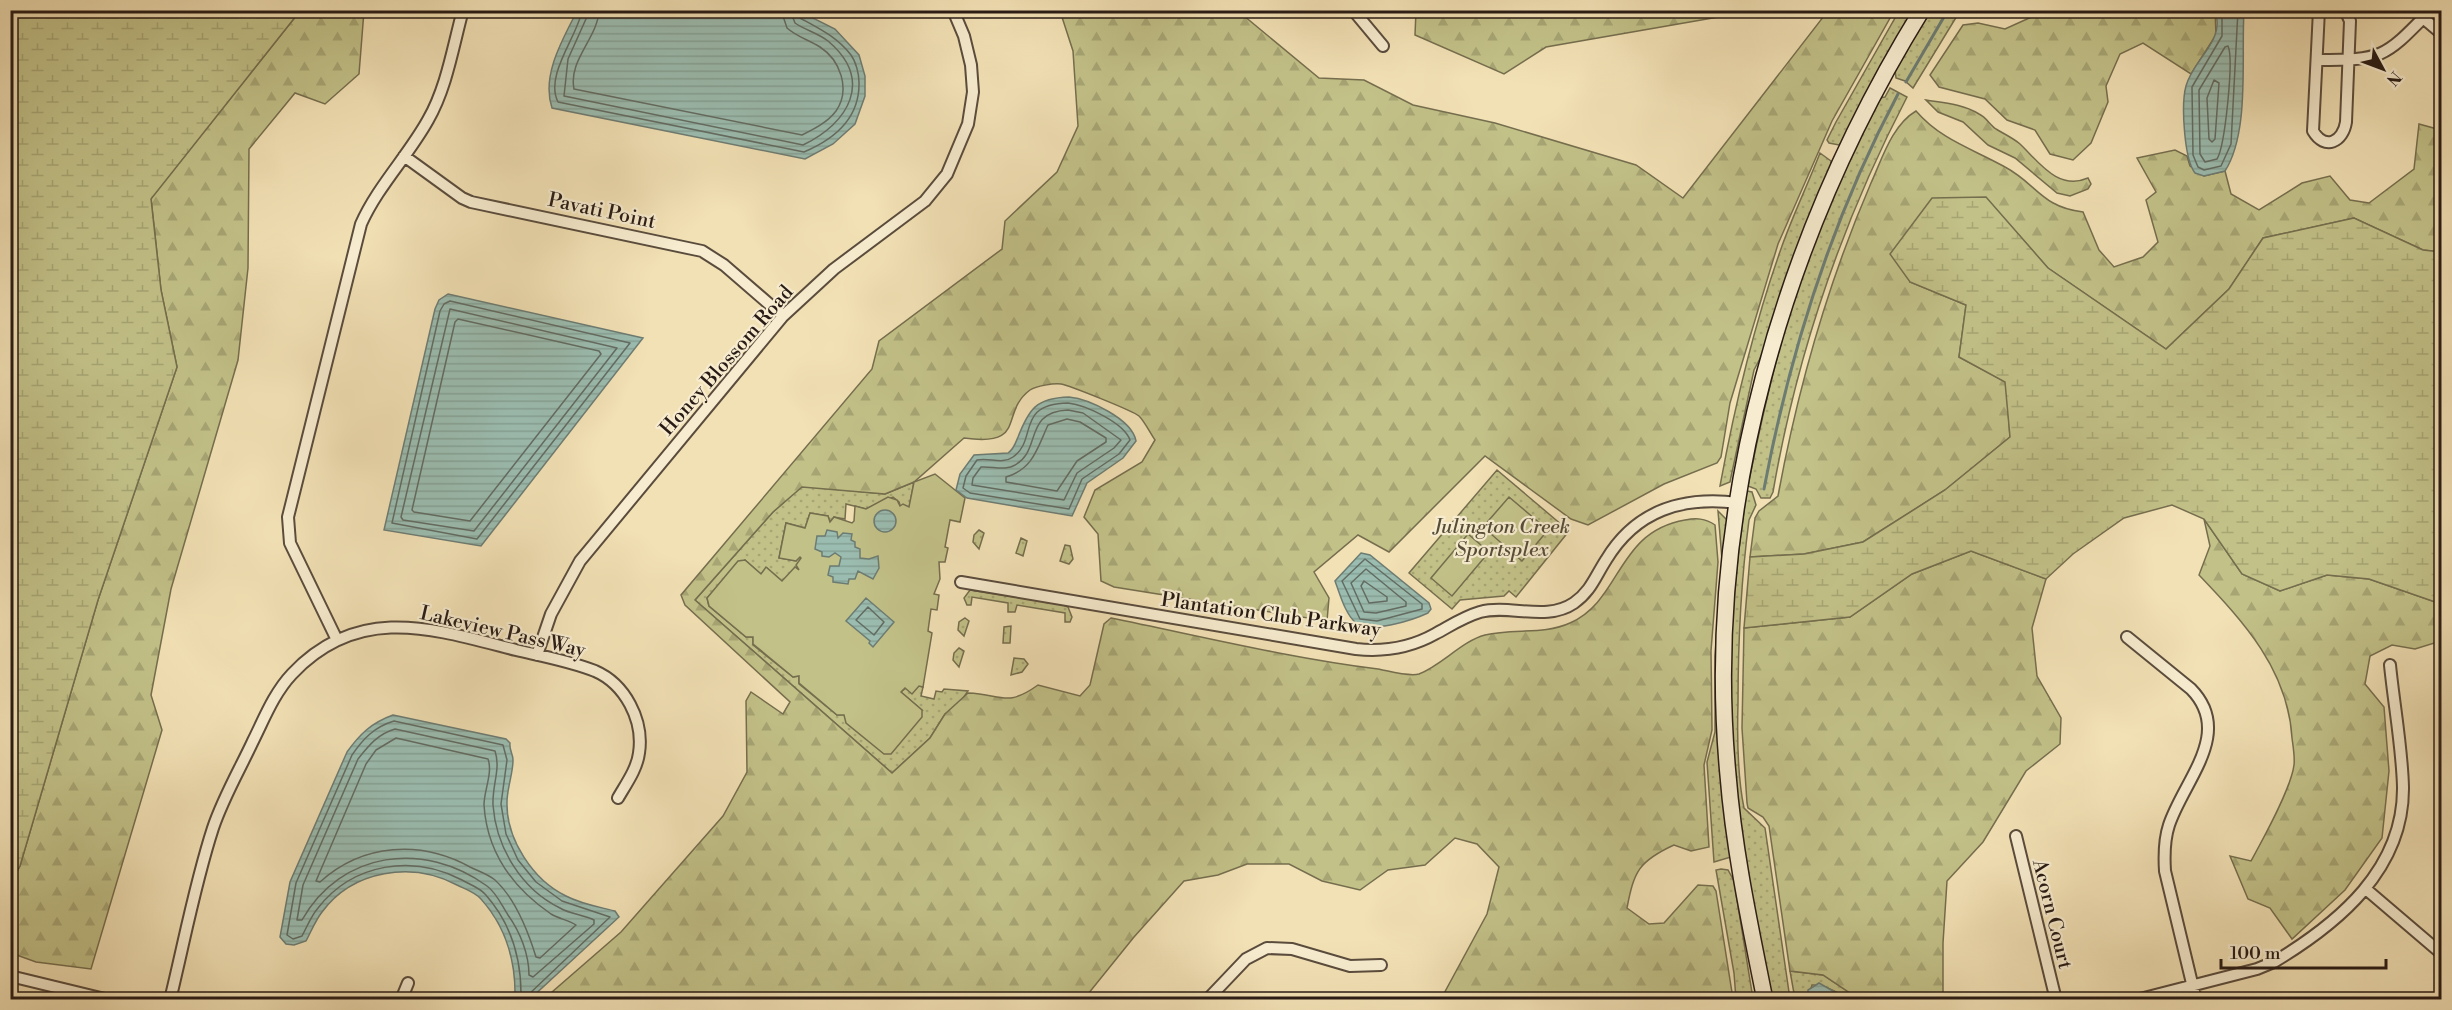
<svg xmlns="http://www.w3.org/2000/svg" width="2452" height="1010" viewBox="0 0 2452 1010" font-family="'Libre Bodoni',serif">
	<style>
		.green { fill: url(#green-dots); stroke: #756e4e; stroke-width: 1.5 }
		.forest { fill: url(#forest-firs); stroke: #756e4e; stroke-width: 1.5 }
		.wetland { fill: url(#wetland-marsh); stroke: #756e4e; stroke-width: 1.5 }
		.pitch { fill: #c2c188; stroke: #756e4e; stroke-width: 1.5 }
		.water { fill: url(#water-rules); stroke: #6d7c73; stroke-width: 1.5 }
		.lines { fill: none; stroke-linecap: round; stroke-linejoin: round }
		.shore { stroke: #626c63; stroke-width: 1.5 }
		.stream { stroke: #6d7c73; stroke-width: 3 }
		.street-casing { stroke: #5a4c3d; stroke-width: 14 }
		.secondary-casing { stroke: #281b15; stroke-width: 18 }
		.street { stroke: #f7eccf; stroke-width: 10 }
		.secondary { stroke: #f7eccf; stroke-width: 15 }
		.labels { text-anchor: middle; stroke-width: 4.5; stroke-linejoin: round; paint-order: stroke }
		.street-label { font-size: 20px; fill: #281b15; stroke: #f7eccf }
		.park-label { font-size: 20px; font-style: italic; fill: #564d38; stroke: #f7eccf }
	</style>
	<defs>
		<pattern id="green-dots" width="8" height="8" patternUnits="userSpaceOnUse" patternTransform="scale(1.5)"><rect width="8" height="8" fill="#c2c188"/><path d="M2 2h.1M6 6h.1" fill="none" stroke="#a7a574" stroke-width="1.8" stroke-linecap="round"/></pattern>
		<pattern id="forest-firs" width="22" height="20" patternUnits="userSpaceOnUse" patternTransform="scale(1.5)"><rect width="22" height="20" fill="#c2c188"/><path d="M5 1l3.5 6h-7zM16 11l3.5 6h-7z" fill="#a7a574"/></pattern>
		<pattern id="wetland-marsh" width="20" height="14" patternUnits="userSpaceOnUse" patternTransform="scale(1.5)"><rect width="20" height="14" fill="#c2c188"/><path d="M1 5h8M5 5V1M11 12h8M15 12V8" fill="none" stroke="#a7a574"/></pattern>
		<pattern id="water-rules" width="6" height="5" patternUnits="userSpaceOnUse" patternTransform="scale(1.5)"><rect width="6" height="5" fill="#9bbdb1"/><path d="M0 2.5h6" fill="none" stroke="#86a297"/></pattern>
	</defs>
	<rect width="100%" height="100%" fill="#f2e1b5"/>
	<filter id="stains"><feTurbulence type="fractalNoise" baseFrequency=".00333" numOctaves="4"/><feColorMatrix values="0 0 0 0 .2 0 0 0 0 .09 0 0 0 0 .02 0 0 0 .5 -.17"/></filter>
	<radialGradient id="worn" r=".72"><stop offset=".6" stop-color="#630" stop-opacity="0"/><stop offset="1" stop-color="#630" stop-opacity=".3"/></radialGradient>
	<path class="green" d="M1899,11H1917L1845,138L1839,145L1829,143L1827,140L1836,122Z
		M1930,11H1960L1913,88L1905,81L1896,78L1895,69Z
		M1890,88L1907,97C1842,222 1797,353 1773,492L1770,498H1761L1756,489L1748,486C1765,401 1785,317 1816,235C1834,188 1857,143 1879,98L1885,97Z
		M1820,153L1831,161L1830,171L1766,347L1754,370L1731,477L1730,482L1720,486C1735,404 1754,324 1782,246C1793,215 1808,184 1820,153Z
		M1497,470L1569,531L1516,597L1509,591L1504,596L1460,600L1452,609L1409,573Z
		M914,482L906,524L899,502L893,497L866,509L846,504L845,519L834,517L830,522L828,516L810,513L805,528L786,523L779,558L796,561L799,557L802,558L799,570L782,581L767,568L761,574L745,560L707,598L709,606L746,637H753V645L793,677L799,676V684L837,715L922,710L901,692C907,686 915,684 923,687L921,696L934,699L936,691L942,692L944,689L968,691L959,704L945,714L930,738L892,773L695,600L773,512L802,486L885,494Z
		M1747,491L1752,492L1756,505L1749,520C1741,581 1738,642 1738,703C1737,738 1737,774 1744,808L1765,828L1790,999H1771C1761,939 1747,880 1739,819C1724,712 1730,598 1747,491Z
		M1718,511L1729,522L1731,857L1714,862L1707,762L1715,732V656L1722,560Z
		M979,530L984,533L979,549L973,542L974,535Z
		M1021,538L1027,541L1023,556L1016,553Z
		M1065,545L1070,546L1073,559L1069,564L1060,561Z
		M970,590L1061,604L1068,607L1072,617L1070,622H1065V613L1017,605L1015,612H1008V603L972,597L971,605H967L964,598Z
		M965,618L969,621L964,636L958,630L959,622Z
		M1011,626L1010,643H1003L1004,627Z
		M959,648L964,651L959,667L953,660L954,653Z
		M1014,658L1024,659L1028,664L1022,672L1011,675Z
		M1721,869L1728,870L1734,881L1753,999H1736L1734,973L1716,870Z
		M1790,971L1823,975L1859,999C1840,999 1831,984 1812,985L1808,999H1795Z"/>
	<path class="forest" d="M2047,10H2215L2216,35L2191,74L2143,43L2120,54L2106,86L2108,102L2091,143L2073,160L2050,154L2035,130L2007,120L1985,99L1939,87L1930,75L1963,25L1978,23L2005,29Z
		M300,11H364L359,74L325,104L295,93L249,149L248,268L238,360L171,589L151,695L162,730L91,969L36,962L11,953V882L20,866L98,600L177,367L161,290L151,198Z
		M1060,11H1238L1319,78L1364,80L1413,105L1495,123L1636,165L1683,198L1824,16L1822,11H1894L1832,121L1778,244L1730,403L1721,457L1717,463L1664,484L1588,525L1571,519L1485,456L1389,552L1358,535L1314,572L1329,598L1327,621L1114,587L1101,581L1098,534L1084,517L1095,490L1142,462L1155,440C1150,433 1145,422 1139,416C1133,411 1071,386 1061,384C1054,383 1036,386 1030,390C999,413 1028,447 964,438L914,482L885,494L802,487L773,512L695,600L892,773L930,738L945,714L968,693C1002,694 1006,708 1038,685L1080,696L1090,685L1104,624L1111,618C1200,636 1289,658 1378,669C1389,671 1409,677 1419,674C1442,665 1462,641 1485,635C1513,628 1544,635 1570,623C1622,600 1616,532 1685,520C1696,518 1705,518 1715,525L1718,562L1711,651L1712,730L1704,765L1709,847L1691,851L1674,845C1639,861 1634,871 1627,908L1649,924L1664,923L1698,885L1713,886L1716,891L1733,999H1441L1487,914L1499,867L1477,844L1455,838L1425,865L1388,870L1360,890L1322,881L1289,864H1247L1218,875L1184,881L1134,937L1084,999H544L621,932L723,816L747,772L746,701L751,692L783,714L790,702L685,605L681,595L872,369L879,341L1002,249L1005,221L1057,172L1078,126L1073,51Z
		M1416,11V10L1753,11L1546,47L1504,74L1415,35Z
		M1926,100C1944,103 1963,104 1979,114C1986,117 1990,125 1996,129C2004,134 2013,138 2020,144C2039,162 2058,191 2088,178L2091,184L2088,189L2070,196L2057,193L2015,158L1988,145L1963,122L1938,112Z
		M1916,111C1941,140 1973,149 2005,167C2037,184 2041,207 2083,212L2099,250L2114,267L2143,257L2158,242L2146,200L2156,192L2137,158L2175,150L2187,156L2190,166L2204,176L2225,171L2231,194L2259,210L2302,183L2330,176L2350,200L2369,203L2414,169L2419,124L2437,129L2441,134V252L2423,250L2354,218L2263,238L2229,289L2166,349L2048,268L1986,198L1910,282L1966,305L1959,357L2006,382L2010,437L1945,490L1863,542L1804,554L1750,557L1755,518L1759,511L1778,496C1798,387 1827,285 1871,183C1882,159 1892,125 1916,111Z
		M2204,519L2242,574L2280,591L2327,575L2369,579L2441,604V641L2415,649L2392,645L2370,656L2365,684L2384,707L2389,771L2382,838L2345,890L2292,939L2270,908L2248,899L2230,856L2251,861C2263,839 2291,789 2294,765C2295,757 2293,746 2292,738C2288,670 2244,622 2199,575L2210,546Z
		M1971,551L2046,579L2032,628L2037,676L2061,718L2060,744L2026,771L1983,842L1947,881L1943,943V999H1859L1823,975L1790,971L1769,826L1763,817L1748,808L1747,803L1742,728L1744,628L1850,617L1912,574Z"/>
	<path class="wetland" d="M11,10L300,11L151,199L161,290L177,367L98,600L20,866L11,882Z
		M1986,197L2048,268L2166,349L2229,289L2263,238L2354,218L2423,250L2441,252V604L2369,579L2327,575L2280,591L2242,574L2204,519L2172,505L2124,518L2073,554L2046,579L1971,551L1912,574L1850,617L1744,628L1750,557L1804,554L1863,542L1945,490L2010,437L2005,382L1959,357L1966,305L1910,282L1890,254L1932,198Z"/>
	<path class="pitch" d="M935,474L965,498L960,522L950,520L945,547L948,548L945,562H939L940,579L934,594L939,595L937,610L931,609L928,631L932,633L923,687L919,686L912,694L905,688L901,692L922,710V717L891,754H884L846,723L844,715H837L799,683V676L793,677L753,644V637H746L709,606L707,598L738,561L745,560L761,574L766,567L782,581L795,567L799,570L796,565L801,558L800,557L796,561L779,558L786,523L805,528L810,513L828,516L830,522L834,517L852,523L854,521L855,506L866,509L888,497L897,500L900,506L903,504L909,507L914,482Z
		M1509,497L1548,530L1522,561L1483,527Z
		M1468,534L1489,552L1452,596L1431,578Z"/>
	<path class="water" d="M577,11H799L835,29L859,55L865,76V96L855,124L833,144L805,159L552,108C541,75 563,39 577,11Z
		M2215,11H2244C2241,57 2250,132 2225,171L2204,176L2195,173C2184,159 2181,104 2186,86C2193,59 2226,41 2215,11Z
		M448,294L643,338L481,546L384,530L435,309L439,300Z
		M1069,397C1089,399 1132,419 1136,441L1123,458L1087,483L1072,516L967,498L956,490L960,474L974,455L1008,453C1014,449 1015,444 1018,437C1029,409 1036,398 1069,397Z
		M874 521a11 11 0 1 1 22 0a11 11 0 1 1-22 0Z
		M827,530L837,532L838,538L843,533L852,534L851,540L855,542V547L860,549V558L869,559L878,556L879,568L873,579L858,571L855,579H849L848,584L833,582V577L828,575L830,566H839L841,557L835,553L829,557L822,556V552L815,549L817,536H825Z
		M1361,553L1370,555L1429,603L1431,609L1428,613C1413,620 1370,634 1356,623C1345,614 1340,594 1335,581Z
		M866,598L894,622L873,647L869,643L870,641L846,621Z
		M393,715L506,739L510,743C509,750 513,754 513,760C513,774 507,788 507,802C506,839 533,880 566,896C581,904 599,907 615,911L619,917L530,999H515C516,962 507,928 481,899C475,892 465,889 457,885C412,861 353,870 322,912C315,921 311,932 306,941L294,945L286,944L280,937L290,882L347,752C360,734 371,723 393,715Z
		M1819,983L1847,999H1808V990Z"/>
	<g class="lines">
		<path class="shore" d="M582,10C579,34 544,75 558,102L804,152C835,139 860,118 859,82C859,74 856,62 851,55C837,37 820,29 800,18L798,10
			M590,10L568,59L564,96L803,145C849,123 874,80 828,41C818,33 805,30 795,23L790,10
			M599,10C598,38 568,60 574,89L802,135C814,129 828,122 836,111C851,89 840,60 820,47C809,40 797,37 787,28L781,10
			M2222,10V36L2192,87L2193,155L2198,167L2204,170L2221,166L2231,144L2238,10
			M2228,46C2234,59 2225,146 2217,159L2205,162L2200,154L2199,90L2225,47Z
			M2214,80L2219,83L2215,139L2212,142L2209,139L2207,98Z
			M450,301L630,343L477,539L392,523L440,311L444,304Z
			M450,309L617,348L474,531L403,520L401,517Z
			M458,319L599,351L601,354L470,521L414,512L412,510L455,322Z
			M1068,403C1086,405 1124,423 1130,440L1119,454L1082,479L1069,509L970,493L963,488L966,476L977,460C989,457 1002,465 1013,457C1038,440 1015,404 1068,403Z
			M1068,410L1083,413L1121,440L1114,448L1077,473L1064,500L972,485L973,478L981,467C992,466 1003,471 1013,466C1043,452 1022,412 1068,410Z
			M1067,419L1080,422L1106,438V442L1077,461L1057,491L1006,482V477C1033,469 1037,449 1048,425Z
			M1365,559L1422,604V609L1377,621L1360,619L1342,581Z
			M1366,569L1406,602V606L1376,613L1364,612L1351,583Z
			M1364,581L1387,597V601L1369,603L1361,586Z
			M868,607L884,622L874,635L856,620Z
			M394,721L503,745L507,760L501,804L506,834L518,860L536,882L562,901L610,917L526,997L521,994C521,957 511,923 485,894C480,888 469,884 462,880C413,854 353,863 318,908C311,916 307,927 302,936L293,939L287,935L296,883L352,755C363,739 374,727 394,721Z
			M395,729L495,751C501,769 492,785 493,805C496,847 521,889 560,908C570,914 584,915 594,920V924L533,977L529,975C529,954 520,932 508,915C502,906 496,892 487,886C424,840 341,851 302,920H297L303,885L358,759C369,745 378,734 395,729Z
			M396,738L488,759C493,773 484,790 484,805C487,852 513,888 551,914C559,919 569,920 576,925L540,958L536,957C528,931 516,899 495,880C488,874 478,871 470,867C421,840 363,843 320,882L316,881L366,764L376,750Z"/>
		<path class="stream" d="M1906,82L1948,10
			M1764,489C1790,351 1832,218 1898,94"/>
		<defs>
			<path id="street" d="M1353,10L1383,46
				M2319,10L2313,131C2325,151 2343,142 2346,122L2350,21L2345,10
				M2423,18L2442,34
				M2317,60C2384,60 2384,58 2431,10
				M404,156L462,198L471,202L702,251L724,265L783,316
				M961,582L1356,649C1384,652 1410,648 1435,634C1450,626 1463,617 1480,612C1510,604 1546,622 1574,603C1591,591 1595,577 1606,560C1636,510 1682,496 1738,503
				M2127,637L2191,689C2234,733 2184,780 2169,825C2164,840 2164,855 2165,871L2196,1000
				M337,640L290,543L288,517L361,224C378,186 408,156 428,120C447,87 453,46 463,10
				M537,655L551,614L580,561L783,316L834,269L925,201L947,174L968,124L973,92L971,65L964,36L953,10
				M2016,836L2056,1000
				M2367,890L2442,954
				M10,976L109,1000
				M170,1000C184,943 195,883 213,828C223,798 240,769 253,741C264,719 274,693 292,674C359,603 434,629 516,650C542,656 570,661 595,671C625,684 644,720 639,753C637,769 626,784 618,798
				M401,1000L408,983
				M1207,1000L1246,959L1267,948L1292,949L1350,966L1381,965
				M2136,1000L2257,969L2274,962C2339,923 2404,869 2403,787C2402,747 2394,705 2390,665"/>
			<path id="secondary" d="M1765,1000C1750,925 1734,851 1728,775C1703,509 1783,235 1922,10"/>
		</defs>
		<use href="#street" class="street-casing"/>
		<use href="#secondary" class="secondary-casing"/>
		<use href="#street" class="street"/>
		<use href="#secondary" class="secondary"/>
	</g>
	<g class="labels">
		<g class="street-label">
			<text transform="translate(602 210) rotate(12)" y="7">Pavati Point</text>
			<text transform="translate(726 360) rotate(-49)" y="7">Honey Blossom Road</text>
			<text transform="translate(1271 614) rotate(8)" y="7">Plantation Club Parkway</text>
			<text transform="translate(503 631) rotate(13)" y="7">Lakeview Pass Way</text>
			<text transform="translate(2053 914) rotate(76)" y="7">Acorn Court</text>
		</g>
		<g class="park-label">
			<text x="1502" y="533">Julington Creek<tspan x="1502" dy="23">Sportsplex</tspan></text>
		</g>
	</g>
	<rect width="2452" height="1010" fill="none" stroke="#f2e1b5" stroke-width="36"/>
	<rect x="12" y="12" width="2428" height="986" fill="none" stroke="#281b15" stroke-width="3"/>
	<rect x="18" y="18" width="2416" height="974" fill="none" stroke="#281b15" stroke-width="1.5"/>
	<g transform="translate(2383 69) rotate(131)" stroke="#f7eccf" stroke-width="4.5" paint-order="stroke">
	<path d="M0-4.5L10 22L0 15L-10 22Z" fill="#281b15"/>
	<text y="-9" font-size="16" font-weight="bold" text-anchor="middle" fill="#281b15">N</text>
	</g>
	<path d="M2221 959v9h165v-9" fill="none" stroke="#281b15" stroke-width="3"/>
	<text x="2230" y="959" font-size="18" fill="#281b15" stroke="#f7eccf" stroke-width="4.5" paint-order="stroke">100 m</text>
	<rect width="100%" height="100%" filter="url(#stains)"/>
	<rect width="100%" height="100%" fill="url(#worn)"/>
</svg>
